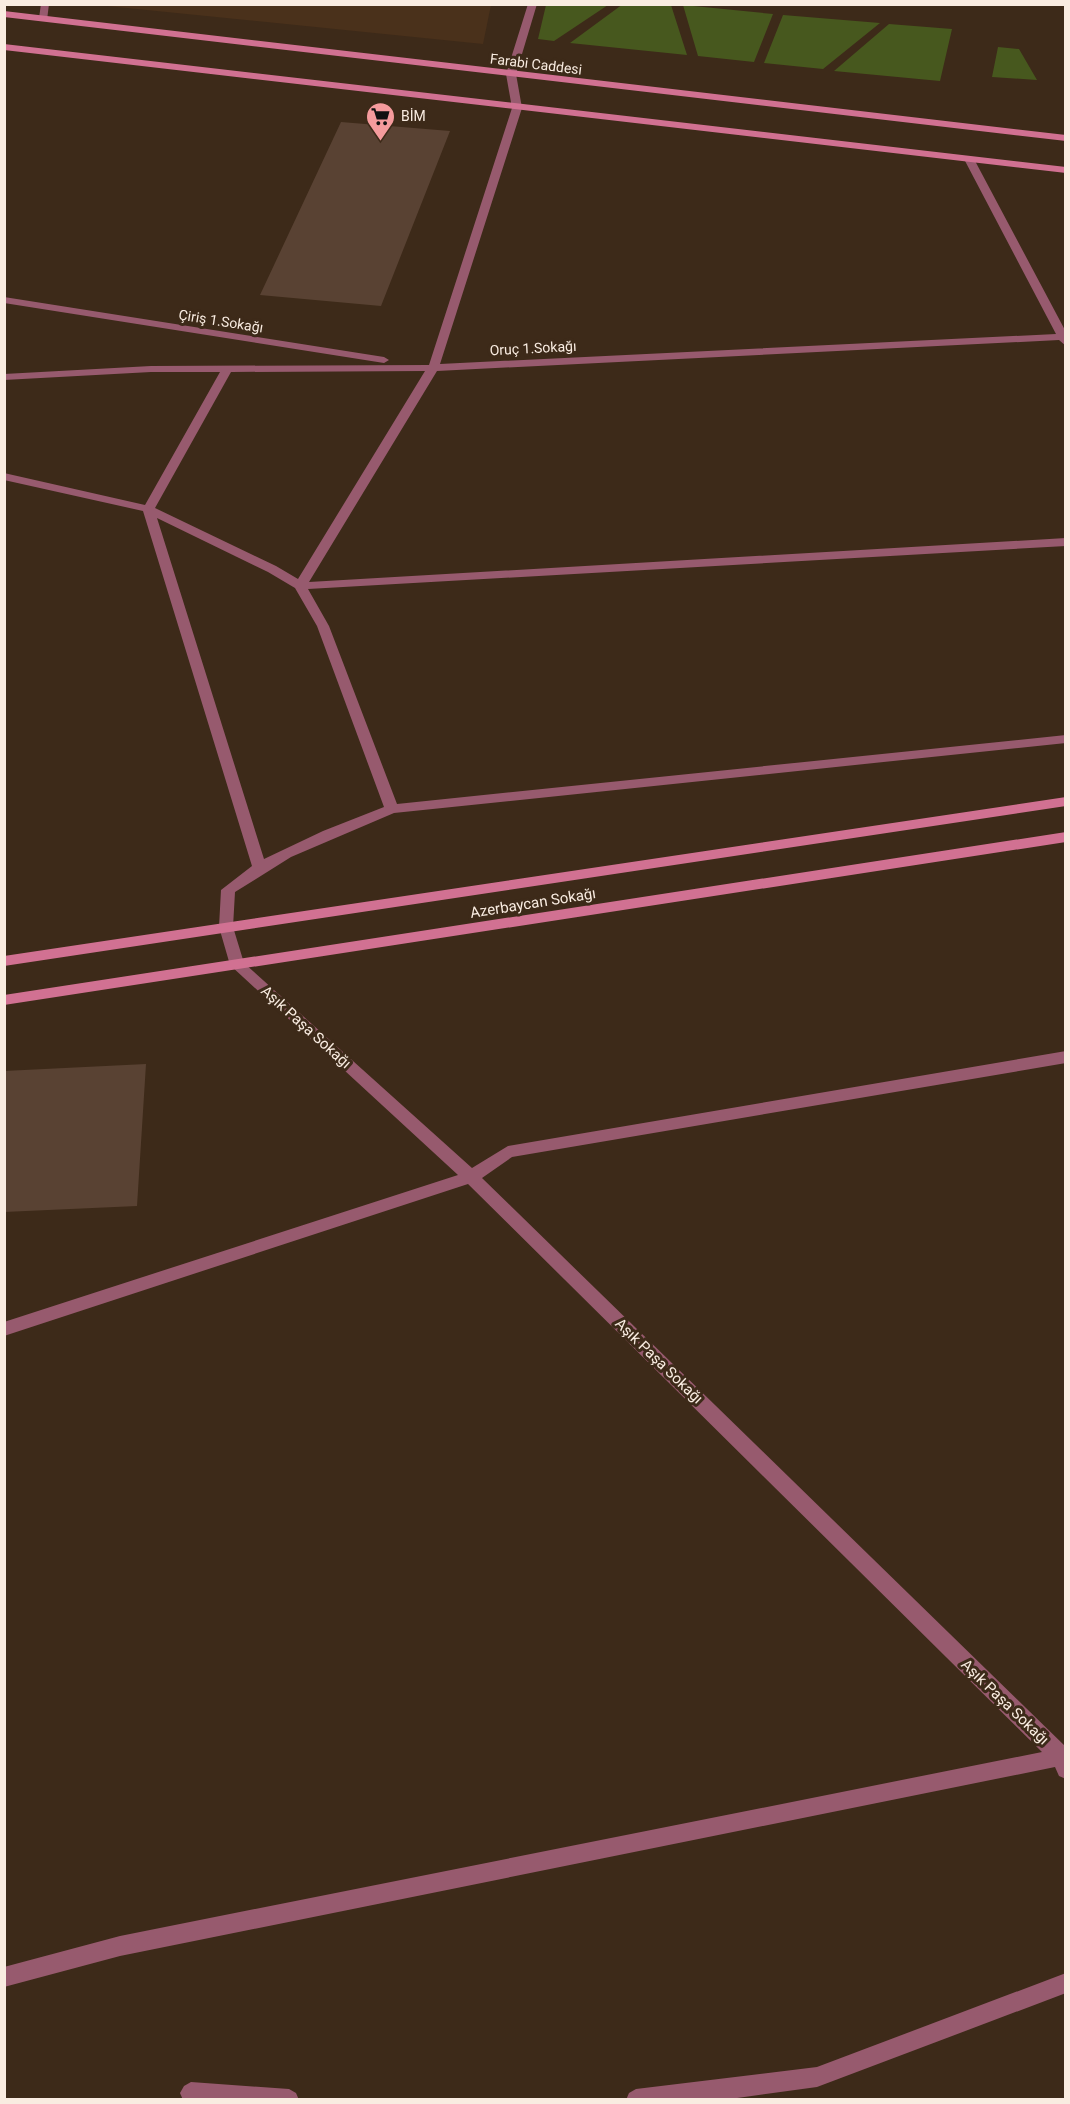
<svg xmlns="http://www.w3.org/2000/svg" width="1070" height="2104" viewBox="0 0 1070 2104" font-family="Roboto,sans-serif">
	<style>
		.built { fill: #4a311b }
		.green { fill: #47581e }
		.building { fill: #594233 }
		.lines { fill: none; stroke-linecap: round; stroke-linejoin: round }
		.lane { fill: #975a6e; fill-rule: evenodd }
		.street { fill: #975a6e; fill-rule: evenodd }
		.secondary { fill: #d17192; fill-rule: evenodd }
		.labels { text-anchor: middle; stroke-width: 6; stroke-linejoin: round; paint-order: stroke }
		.far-street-label { font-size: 14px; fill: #f9ece1; stroke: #3d2a19 }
		.far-poi-label { font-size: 14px; fill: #f9ece1; stroke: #3d2a19; text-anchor: start }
		.street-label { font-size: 15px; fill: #f9ece1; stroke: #3d2a19 }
	</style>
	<rect width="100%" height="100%" fill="#3d2a19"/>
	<path class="built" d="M97,5L491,4V5L483,44Z"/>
	<path class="green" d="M623,4L671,5L687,55L570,43Z
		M546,5V4L608,5L554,41L538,39Z
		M683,5L773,14L754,62L698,56Z
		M783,15L880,23L823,69L764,63Z
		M889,24L952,29L940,81L834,71Z
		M998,47L1019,49L1037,80L992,77Z"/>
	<path class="building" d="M341,122L450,131L381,306L260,295Z
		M146,1064L137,1206L4,1212V1071Z"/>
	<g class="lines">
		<path class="lane" d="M1066,1973V1993L817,2087L723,2100H626L629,2093L636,2089L817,2067Z
			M191,2082L289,2089L296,2093L299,2100H183L180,2093L184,2086Z"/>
		<path class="street" d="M41,4H49L47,20L39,18Z
			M528,4H537L516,74L522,108L440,364L1056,334L964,159L969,156L974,159L1066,332V346L1059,340L437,371L309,582L1066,538V546L308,589L329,626L397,804L1066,735V743L394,813L291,857L235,892L233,927L244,963L472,1168L508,1146L1066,1051V1063L512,1157L482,1178L1066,1747V1779L1059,1776L1055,1767L120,1956L4,1987V1967L120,1936L1042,1752L468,1184L4,1336V1322L458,1175L230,965L219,927L221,890L252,866L143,511L4,480V473L145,505L220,372H151L4,380V374L151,366L429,365L512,108L506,74ZM425,371L298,579L276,566L155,508L231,372ZM157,518L268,572L295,588L317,626L384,807L323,831L264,859Z
			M4,297L384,357L389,360L384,363L4,303Z"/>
		<path class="secondary" d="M4,11L1066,135V141L4,17Z
			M4,44L1066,167V173L4,50Z
			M1066,797V806L4,966V956Z
			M1066,832V842L4,1005V995Z"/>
	</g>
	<defs>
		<symbol id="supermarket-pin" viewBox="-11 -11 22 30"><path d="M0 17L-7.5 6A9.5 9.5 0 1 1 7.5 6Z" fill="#f59b9d" stroke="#3d2a19"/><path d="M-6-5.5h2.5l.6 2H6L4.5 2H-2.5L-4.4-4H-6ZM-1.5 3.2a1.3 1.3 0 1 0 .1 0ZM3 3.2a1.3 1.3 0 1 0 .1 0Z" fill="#111"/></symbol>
	</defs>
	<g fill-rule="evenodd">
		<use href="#supermarket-pin" x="364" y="100" width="33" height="45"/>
	</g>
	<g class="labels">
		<g class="far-street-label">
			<text transform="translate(536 64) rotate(7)" y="5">Farabi Caddesi</text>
			<text transform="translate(221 321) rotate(9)" y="5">Çiriş 1.Sokağı</text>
			<text transform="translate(533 348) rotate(-3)" y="5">Oruç 1.Sokağı</text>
		</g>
		<g class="far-poi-label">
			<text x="401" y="121">BİM</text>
		</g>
		<g class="street-label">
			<text transform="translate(533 903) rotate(-9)" y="5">Azerbaycan Sokağı</text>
			<text transform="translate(306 1027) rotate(42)" y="5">Aşık Paşa Sokağı</text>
			<text transform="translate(659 1361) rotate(44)" y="5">Aşık Paşa Sokağı</text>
			<text transform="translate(1005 1702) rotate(44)" y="5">Aşık Paşa Sokağı</text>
		</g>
	</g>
	<rect width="1070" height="2104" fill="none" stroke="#f9ece1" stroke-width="12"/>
</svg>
